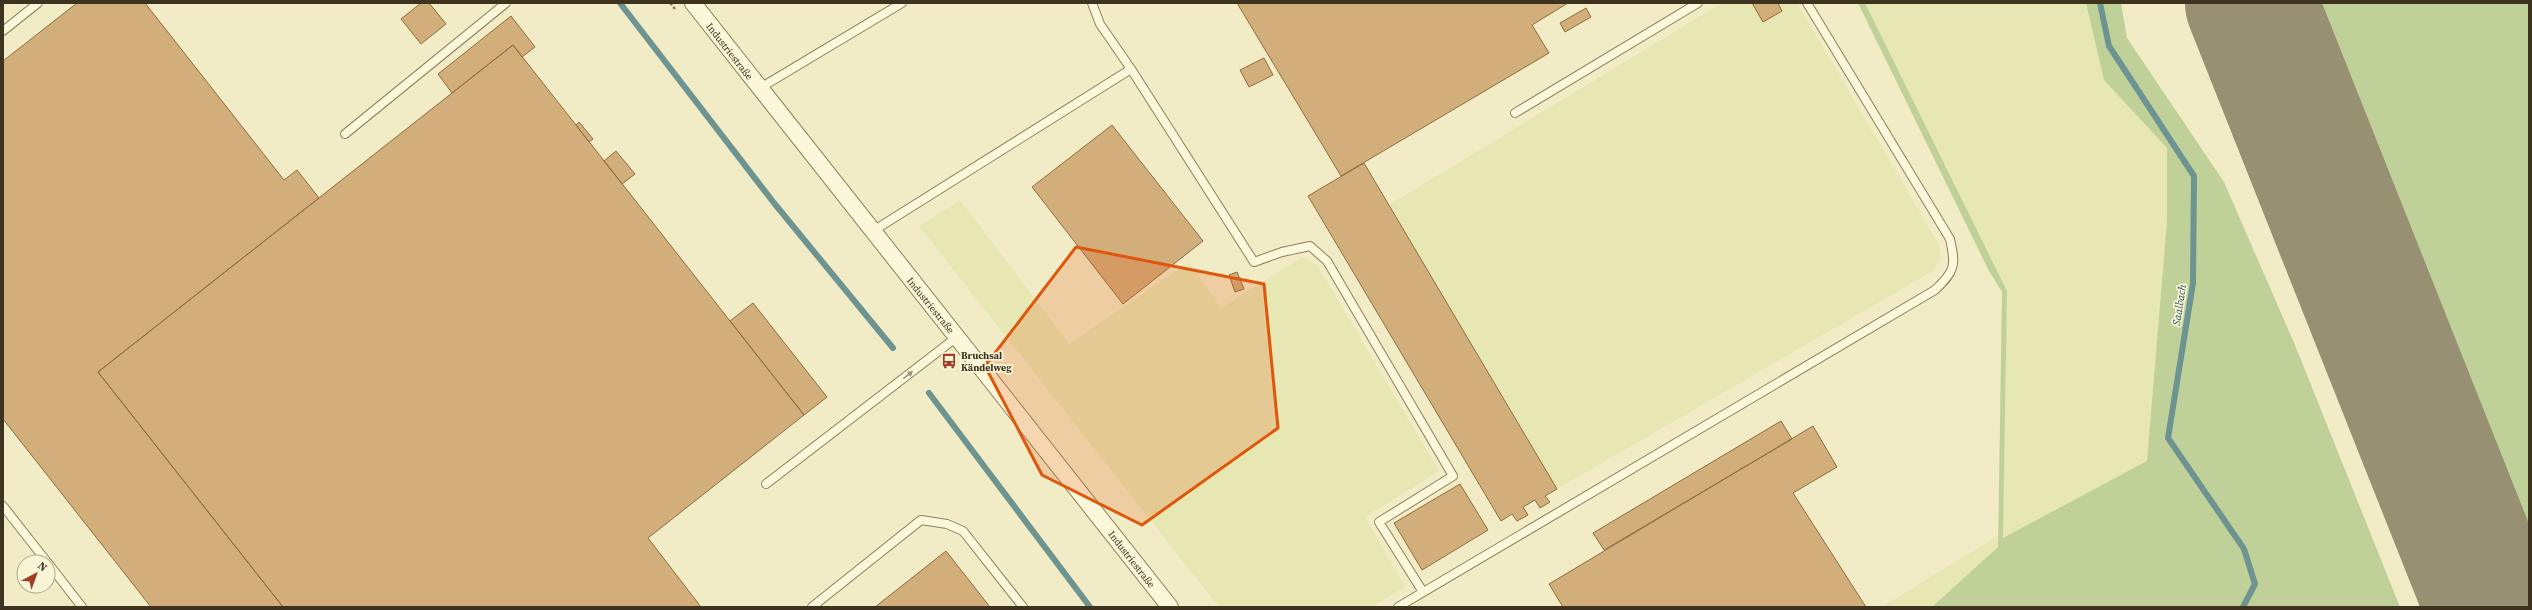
<svg xmlns="http://www.w3.org/2000/svg" width="2532" height="610" viewBox="0 0 2532 610" font-family="'Source Serif 4',serif">
	<style>
		.farmland { fill: #e6e7b3 }
		.green { fill: #c0d099 }
		.lines { fill: none; stroke-linecap: round; stroke-linejoin: round }
		.stream { stroke: #6d9491; stroke-width: 6 }
		.runway { stroke: #979072; stroke-width: 132 }
		.building { fill: #d1ae7a; stroke: #8e6d3f }
		.lane-casing { stroke: #8e7f5a; stroke-width: 10 }
		.street-casing { stroke: #8e7f5a; stroke-width: 18 }
		.path { stroke: #8e7f5a; stroke-width: 2.5; stroke-dasharray: 3 2; stroke-linecap: butt }
		.lane { stroke: #fbf7da; stroke-width: 8 }
		.street { stroke: #fbf7da; stroke-width: 16 }
		.oneway { fill: #9c957c }
		.marked { fill: #df570d; fill-opacity: 0.2; stroke: #df570d; stroke-width: 3; stroke-linejoin: round }
		.labels { text-anchor: middle; stroke-width: 3.5; stroke-linejoin: round; paint-order: stroke }
		.street-label { font-size: 10px; fill: #3d331f; stroke: #f8f4d6 }
		.poi-label { font-size: 10px; font-weight: bold; fill: #3d331f; stroke: #f8f4d6; text-anchor: start }
		.water-label { font-size: 11px; font-style: italic; fill: #2d585e; stroke: #f8f4d6 }
	</style>
	<rect width="100%" height="100%" fill="#f1ecc6"/>
	<path class="farmland" d="M1722,3H1797L1939,245L1941,258L1933,271L1557,489L1389,205Z
		M1865,3H2086L2104,80L2167,148V221L2147,461L2003,539L2007,291Z
		M960,200L1069,344L1189,262L1221,308L1302,257L1317,265L1439,471L1365,517L1405,587L1372,607H1219L919,226Z
		M1999,535L1998,547L1932,607H1882Z"/>
	<path class="green" d="M1858,3H1865L2007,291L2003,538L2147,461L2167,221V148L2104,80L2086,3H2121L2127,38L2224,182L2295,345L2400,607H1932L1998,547L2002,292L1989,271Z
		M2322,3H2529V534L2331,49Z"/>
	<g class="lines">
		<path class="stream" d="M620,3L774,203L893,348
			M2100,3L2109,46L2194,176L2193,283L2168,438L2244,549L2255,584L2243,607
			M929,393L1090,607"/>
		<path class="runway" d="M2251,3L2491,607"/>
	</g>
	<path class="building" d="M77,3H145L284,180L297,170L319,198L98,372L283,607H151L3,419V61Z
		M421,3H429L446,24L421,44L401,19Z
		M1237,3H1568L1532,25L1549,53L1341,176Z
		M1752,3H1778L1782,11L1763,22Z
		M1586,8L1591,17L1565,32L1560,23Z
		M511,16L535,47L522,57L513,45L452,93L438,74Z
		M513,45L804,415L648,538L701,607H283L98,372Z
		M1264,58L1273,75L1249,87L1240,70Z
		M579,122L593,139L589,142L576,125Z
		M1112,125L1203,241L1123,304L1032,187Z
		M616,151L635,174L622,184L604,161Z
		M1364,163L1557,489L1545,496L1550,502L1540,508L1535,500L1523,507L1528,515L1517,521L1512,514L1501,521L1308,196Z
		M1237,272L1244,289L1235,292L1229,275Z
		M753,303L827,397L804,415L730,321Z
		M1781,421L1792,439L1604,550L1593,533Z
		M1813,426L1837,467L1793,493L1866,607H1563L1549,584Z
		M1460,484L1488,530L1422,570L1394,523Z
		M946,551L990,607H875Z"/>
	<g class="lines">
		<defs>
			<path id="lane" d="M3,31L38,3
				M1131,69L1254,262L1282,252L1310,246L1327,261L1453,476L1379,522L1423,592
				M760,88L902,3
				M1515,113L1698,3
				M345,134L506,3
				M873,231L1131,69L1100,24L1092,3
				M766,484L957,337
				M3,506L47,562
				M48,563L82,607
				M812,607L921,520L947,524L963,531L1023,607
				M1398,607L1935,290C1955,271 1956,266 1950,239L1807,3"/>
			<path id="street" d="M693,3L1170,607"/>
		</defs>
		<use href="#lane" class="lane-casing"/>
		<use href="#street" class="street-casing"/>
		<path class="path" d="M670,3L675,9"/>
		<use href="#lane" class="lane"/>
		<use href="#street" class="street"/>
	</g>
	<defs><path id="oneway-solid" d="M-6-.8H1V-3.2L6.5 0L1 3.2V.8H-6Z"/></defs>
	<use class="oneway" href="#oneway-solid" transform="translate(908 375) rotate(-38)"/>
	<path class="marked" d="M1076,247L1264,284L1278,428L1142,525L1042,475L985,366Z"/>
	<defs>
		<symbol id="bus-bare" viewBox="-9 -9 18 18"><path d="M-5-6H5V4H4V6H2V4H-2V6H-4V4H-5ZM-3.5-4V0h7V-4ZM-3.5 1.2v1.5H-2V1.2ZM2 1.2v1.5H3.5V1.2Z" fill="#a13c27" stroke="#f8f4d6" stroke-width="2.5" paint-order="stroke"/></symbol>
	</defs>
	<g fill-rule="evenodd">
		<use href="#bus-bare" x="938" y="350" width="22" height="22"/>
	</g>
	<g class="labels">
		<g class="street-label">
			<text transform="translate(730 51) rotate(52)" y="4">Industriestraße</text>
			<text transform="translate(931 305) rotate(51)" y="4">Industriestraße</text>
			<text transform="translate(1132 559) rotate(52)" y="4">Industriestraße</text>
		</g>
		<g class="poi-label">
			<text x="961" y="359">Bruchsal<tspan x="961" dy="12">Kändelweg</tspan></text>
		</g>
		<g class="water-label">
			<text transform="translate(2179 305) rotate(-81)" y="4">Saalbach</text>
		</g>
	</g>
	<rect width="2532" height="610" fill="none" stroke="#3d331f" stroke-width="8"/>
	<g transform="translate(36 574) rotate(41)"><circle r="19" fill="#f8f4d6" stroke="#ada78d"/>
	<path d="M0-3L7 15L0 10L-7 15Z" fill="#a13c27"/>
	<text y="-6" font-size="11" font-weight="bold" text-anchor="middle" fill="#3d331f">N</text>
	</g>
</svg>
